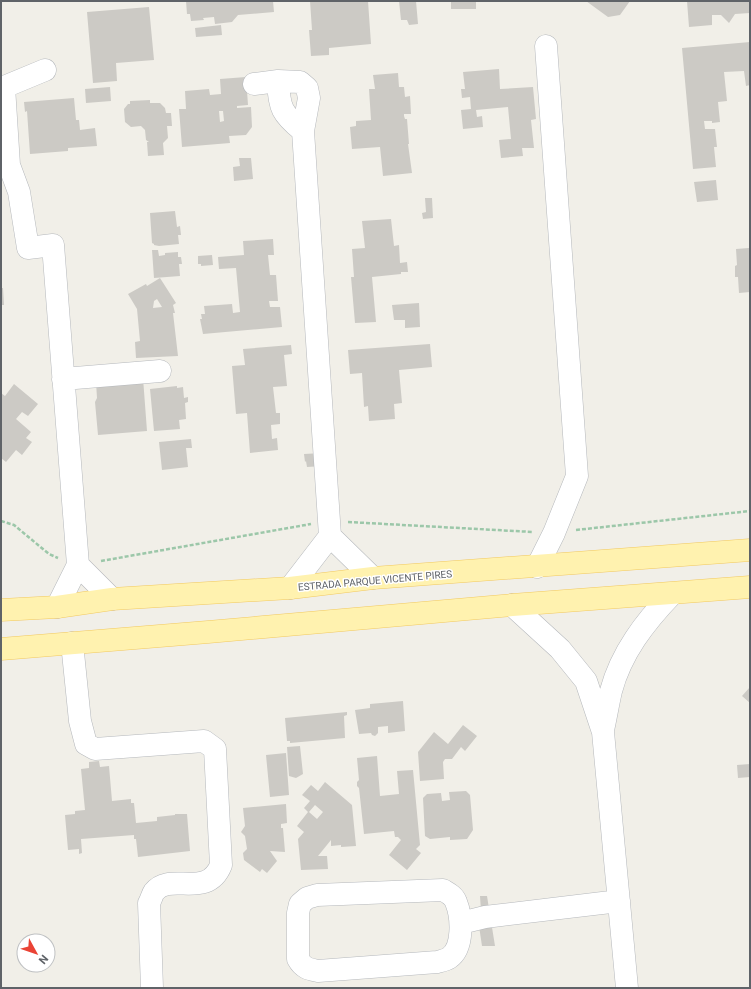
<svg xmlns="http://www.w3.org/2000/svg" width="751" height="989" viewBox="0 0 751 989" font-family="Roboto,sans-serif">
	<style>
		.building { fill: #cccac5; fill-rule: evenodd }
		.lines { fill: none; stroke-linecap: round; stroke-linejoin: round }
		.minor-casing { stroke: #b5b8bc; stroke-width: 23 }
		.major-casing { stroke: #f2c960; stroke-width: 23 }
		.path { stroke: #9cc7a9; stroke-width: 2.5; stroke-dasharray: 4 2; stroke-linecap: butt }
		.minor { stroke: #fff; stroke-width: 22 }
		.major { stroke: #fff2af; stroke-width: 22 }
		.labels { text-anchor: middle; stroke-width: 3; stroke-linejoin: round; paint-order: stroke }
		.street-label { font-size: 10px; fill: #5f6368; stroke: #fff }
	</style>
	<rect width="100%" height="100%" fill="#f1efe8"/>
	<path class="building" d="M186,1H273L274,12L238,15L232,22L215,24L214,17L203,18L204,20L191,21L190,14H187Z
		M310,1H368L371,44L329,48V55L311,56L309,30H312Z
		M399,1H416L418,24L409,25L407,20H401Z
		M451,1H476V9H451Z
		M586,1H630L620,15L608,17Z
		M687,1H750V13L735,14L729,23L721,15H712V25L689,27Z
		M149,7L154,60L116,63L117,81L93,83L87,12Z
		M221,25L222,35L196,37L195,28Z
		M750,42V85L746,86L744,71L724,72L727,101L718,102L720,122L712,123V121H704L705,129H715L717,147H714L716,167L693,169L682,48Z
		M499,69L500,89L533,87L536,119L531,120L534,148H522L523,156L501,158L499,140L511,139L508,107L476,110L477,117L482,116L483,127L463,129L461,110L471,109L470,97L462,98L461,89H465L463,72Z
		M398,73L399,87H404L405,97L410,96L411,114H404V116L405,119H407L409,144H408L412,173L383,176L380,147L352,149L350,127L356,126V121L371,120L369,89H375L373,75Z
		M246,77L248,105L237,106V108L251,107L252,127L246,135L229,136L230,143L182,147L179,109H186L185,91L209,89L210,95L221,94L220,79ZM219,111H223L224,121L220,122Z
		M110,87L111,101L86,103L85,89Z
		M74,98L76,120H79L80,130L95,128L97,146L68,148V151L30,154L27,111L25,112L24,102Z
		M150,100V103H160L165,108L166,113H171L172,126H167L168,138L163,143L164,155L148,156L147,142H149L146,140L145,130L141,126L131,127L125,122L124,109L128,104H130V101Z
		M239,158H251L253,179L234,181L233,167L240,166Z
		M716,180L718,200L697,202L694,182Z
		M425,198H432L433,218L423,219L422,213L426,212Z
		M175,211L177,227L180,226L181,235H178L179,244L159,246L154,245V244L152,243L150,213Z
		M391,219L394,246L399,245L400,263L407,262L408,272H401V274L372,277L376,322L355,323L351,277H354L352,249L365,248L362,221Z
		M273,239L274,255H268L270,275H276L278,301H269L270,307H280L282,327L203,334L200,319H202L201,314H205L204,306L232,304L233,313L240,312L236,268L219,269L218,257L244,255L243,241Z
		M749,248L750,292L739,293L738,277H735V266L737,265L736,249Z
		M152,250H158L159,256L165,255V253L178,252V257H181L182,264H179L180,276L154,278Z
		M212,255L213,265L201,266V264H198V256Z
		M160,278L176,303L173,305L175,313H173L178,356L136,358L135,342L140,341L137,309L128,294L146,284L147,286ZM157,299L162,307L153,308L154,301Z
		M1,288H3L4,305H1Z
		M419,303L420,327L405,328V320H394L392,305Z
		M430,344L432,367L399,370L402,403L394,404L395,419L369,421L368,406L364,407L362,373L350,374L348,350Z
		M291,345L292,354L284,355L287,386L273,387L276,413H280V424L271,425L272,439L277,438L278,450L250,453L247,413L236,414L232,366L245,365L243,349Z
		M143,378L147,431L98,435L95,402L97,398L96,382Z
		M14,384L38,404L28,416L22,412L16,419L31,432L26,438L32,442L22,455L16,450L6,462L1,458V393L5,396Z
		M177,386V388L183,387L184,398L188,397V402L185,403L186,419L179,420L180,429L154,431L150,389Z
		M191,439L192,448H186L188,467L162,470L159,442Z
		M322,453L323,466L307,467L306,461L305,462L304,454Z
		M750,687V703L742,696Z
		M403,701L405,731L388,733V726L378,727V733L375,736L372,735L371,733L359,734L355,710L370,708V704Z
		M347,712V715L344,716L345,738L290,743V741H287L285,718Z
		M463,725L477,736L465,751L461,747L452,759H445L443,762L444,779L420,781L418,752L434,732L448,744Z
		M300,746L303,774L296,778L289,776L287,747Z
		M286,753L289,795L270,797L266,755Z
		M377,756L380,796L399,794L397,771L413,770L420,845L416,849L421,853L407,870L389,855L401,840L398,837H395L394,831L364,834L359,788L357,786V782L359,780L357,758Z
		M99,761L100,767L109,766L112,801L131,799V803H134L136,823L157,821V817L175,815V814H187L190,851L138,857L136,839H134V835L81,839L82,853L79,854V849L68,850L65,815L75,814V811L85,810L81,769L89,768V762Z
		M750,764V777L738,778L737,765Z
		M325,782L352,805L356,846L341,847V845L331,846V840L318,856H327L328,869L301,870L298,839L304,832L297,826L308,812L304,808L310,801L302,795L311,785L318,791ZM315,805L323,812L317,819L309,812Z
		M466,791L470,795L473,830L467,839L450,840V837L430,839L425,836L423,798L427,794L441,793L442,801L450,800L449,792Z
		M286,804L287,823L281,824V828H283L285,852L270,851L277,861L267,873L262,869L260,872L244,860L243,853L247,849L245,836L241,832L245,826L243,808Z
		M480,896H487L495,946H482L479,926H482Z"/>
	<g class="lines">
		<defs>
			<path id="minor" d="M45,70L4,87L9,165L19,192L28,248L53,245L78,565L57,607
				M278,81C279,108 282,114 303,131
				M254,84L278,81L300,82L307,88L309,98L303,131L330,536L373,578
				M63,379L160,371
				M78,565L112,599
				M537,567L554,533L577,476L546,46
				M290,588L330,536
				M512,605L560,649L586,681L603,732L627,988
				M72,643L80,721L86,744L95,749L204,741L215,749L221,865C207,900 170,871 154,892C152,895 151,900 149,903L152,988
				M603,730C606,717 608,704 611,691C621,653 645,622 672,594
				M443,890C448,893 454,896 456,902C462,917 464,948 449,958C446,960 441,961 437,962L318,971C308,969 303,968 298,959V913L300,904L307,898L317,895Z
				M461,923L485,917L619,901"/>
			<path id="major" d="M1,610L57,607L112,599L290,588L373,578L750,550
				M1,649L208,632L512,605L750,587"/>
		</defs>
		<use href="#minor" class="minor-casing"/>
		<use href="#major" class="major-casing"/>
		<path class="path" d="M1,521L14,525L49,554L58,558
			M348,522L533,532
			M576,530L750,511
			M101,561L311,524"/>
		<use href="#minor" class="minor"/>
		<use href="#major" class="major"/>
	</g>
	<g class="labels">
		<g class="street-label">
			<text transform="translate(375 580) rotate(-5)" y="4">ESTRADA PARQUE VICENTE PIRES</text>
		</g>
	</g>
	<rect width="751" height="989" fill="none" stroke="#5f6368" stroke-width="4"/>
	<g transform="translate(36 953) rotate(130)"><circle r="19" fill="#ffffff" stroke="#bfc1c3"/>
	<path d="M0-3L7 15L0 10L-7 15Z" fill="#ea4335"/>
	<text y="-6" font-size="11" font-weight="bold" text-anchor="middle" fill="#5f6368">N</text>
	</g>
</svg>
